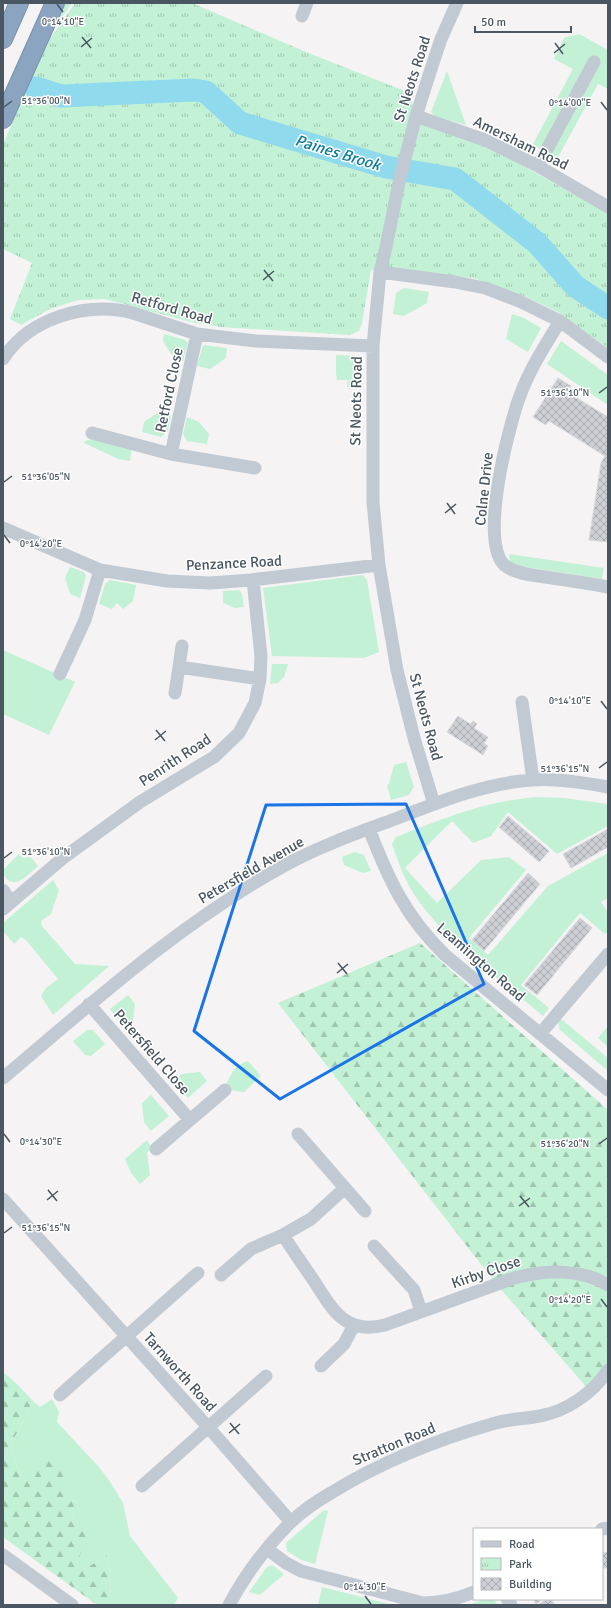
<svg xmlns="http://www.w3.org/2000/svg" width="611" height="1608" viewBox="0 0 611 1608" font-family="Signika,sans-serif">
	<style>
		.grass { fill: #c3f1d5 }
		.forest { fill: url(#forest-firs) }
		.park { fill: url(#park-tufts) }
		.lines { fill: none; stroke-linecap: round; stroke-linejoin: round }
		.river { stroke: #90daee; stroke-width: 23 }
		.building { fill: url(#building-cross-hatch); stroke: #d7d9de }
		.highway-casing { stroke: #7690ad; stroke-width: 20 }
		.minor { stroke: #c1cad2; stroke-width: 13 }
		.highway { stroke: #8ba5c1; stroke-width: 18 }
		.marked { fill: none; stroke: #1a73e8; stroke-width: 3; stroke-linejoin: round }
		.ticks { fill: none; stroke: #4a5661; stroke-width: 1.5 }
		.labels { text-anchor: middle; stroke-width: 3; stroke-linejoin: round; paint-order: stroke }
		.street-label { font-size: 15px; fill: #4a5661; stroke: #fff }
		.water-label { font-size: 16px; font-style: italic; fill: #0c7c9b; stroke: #fff }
		.ticks-label { font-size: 10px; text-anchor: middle; fill: #4a5661; stroke: #fff; stroke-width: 3; stroke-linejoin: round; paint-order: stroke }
	</style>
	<defs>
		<pattern id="forest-firs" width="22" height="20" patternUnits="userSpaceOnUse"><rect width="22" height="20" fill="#c3f1d5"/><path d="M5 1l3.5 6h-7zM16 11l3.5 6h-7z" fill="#a0c6b0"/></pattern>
		<pattern id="park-tufts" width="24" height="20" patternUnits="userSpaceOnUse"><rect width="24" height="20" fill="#c3f1d5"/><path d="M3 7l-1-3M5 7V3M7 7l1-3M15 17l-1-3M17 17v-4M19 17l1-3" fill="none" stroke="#a0c6b0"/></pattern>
		<pattern id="building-cross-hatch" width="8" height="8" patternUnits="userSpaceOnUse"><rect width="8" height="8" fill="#cdcfd5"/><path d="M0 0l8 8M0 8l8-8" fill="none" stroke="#a8abb0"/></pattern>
	</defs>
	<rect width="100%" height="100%" fill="#f5f3f3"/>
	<path class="grass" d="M62,3H72L47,38Z
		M579,34L608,50V89L598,84L557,159L533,144L573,69L554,59L564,38Z
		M447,71L466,125L435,116L431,112Z
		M404,288L429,292L427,303L404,316L393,314L396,293Z
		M512,314L524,318L541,328L528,352L506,339Z
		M164,334L185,340L188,343L183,361L175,360L163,341Z
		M561,341L608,375V405L547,364Z
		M203,345L227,348L226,358L210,369L197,366Z
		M336,355L360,356L359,388L347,387L348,380H337L336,373Z
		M160,411L171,414L168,431L161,437L142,432L144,422Z
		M187,417L199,422L209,434L207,444L187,441L183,434Z
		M103,436L132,444L130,461L118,459L84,443L85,441Z
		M509,554L604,568L602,579L519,566L510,562Z
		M70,567L84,572L86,576L80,598L70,594L65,578Z
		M363,575L367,580L379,652L364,658L272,656L263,588Z
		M110,580L136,585L133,601L123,609L117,603L112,609L99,604L105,584Z
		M239,590L242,594L244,607L235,608L223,603V591Z
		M3,650L75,682L49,735L3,714Z
		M272,664H288L284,677L278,683L270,684Z
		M406,762L414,787L409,795L391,800L387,785L389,784L394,765Z
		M538,797L564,798L608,804V826L557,854L508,812L491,836L473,843L452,821L405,868L437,903L481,860L509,857L526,870L469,938L488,955L548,886L608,853V898L601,902L608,912V932L605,934L580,913L521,985L549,1008L543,1016C498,978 431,932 405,878C400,867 396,855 392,844L396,837C442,819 488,800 538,797Z
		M355,852L364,855L371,871L363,873L344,865L342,857Z
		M19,854L23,858L31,857L38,866C29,873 16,890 6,878C4,875 3,874 3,870Z
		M53,880L59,890L51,914L41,921L42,926L75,964L109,966L53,1015L41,996L46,988L58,979L26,940L21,937L14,944L3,931V923Z
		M128,995L135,1004L133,1022L126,1028L110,1009Z
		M561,1019L608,1058V1071L560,1030L558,1022Z
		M608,1026V1047L598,1038Z
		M87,1030H93L105,1044L91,1056L85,1055L73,1041Z
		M248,1061L261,1076L244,1092L227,1090L225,1087C232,1074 232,1066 248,1061Z
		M200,1072L207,1081L188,1098L173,1081L182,1074Z
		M151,1095L169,1116L151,1131L144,1122L142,1103Z
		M147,1140L152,1148L147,1153L150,1175L140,1184L131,1173L125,1159Z
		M52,1399L59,1412L57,1422L98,1466L109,1480L123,1503L130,1536L178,1598L174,1605H108C113,1589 110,1572 107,1556L84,1569L75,1565L73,1521L74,1503L64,1490L29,1479H22L9,1447L34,1402L40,1407Z
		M324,1510L328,1511L315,1564L301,1560L287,1551L286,1543Z
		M272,1565L284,1574L260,1595L249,1592L267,1567Z
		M322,1587L393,1605H318Z
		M485,1599H494L498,1605H469Z"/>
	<path class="forest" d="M420,943L608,1110V1370L588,1392L583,1383L497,1285L278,1003Z
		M3,1372L16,1383L34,1402L9,1447L22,1479H29L38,1459L53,1458L65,1471L64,1490L74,1503L73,1521L90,1536L75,1565L84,1569L107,1556C110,1572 113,1589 108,1605H97L3,1537Z"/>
	<path class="park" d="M75,3H192L306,52L410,93L416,122L470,140L516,162L608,213V348L558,312L524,296L474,278L380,272L371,270L362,323L359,331L349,335L220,327L191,322L105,299L78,300L50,309L21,325L10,319L32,263L3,249V144L49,40Z"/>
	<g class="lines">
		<path class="river" d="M36,88L61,96L194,90L206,92L240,123L386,167L455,179L537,243L575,286L608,308"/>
	</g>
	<path class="building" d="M558,378L571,386L567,392L608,417V542L589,540L601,463L605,456L549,421L546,425L533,417Z
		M458,716L470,724L473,721L477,724L474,728L488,737L484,744L488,746L483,755L447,732Z
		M508,816L549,851L539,862L499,827Z
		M608,829V847L571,868L563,854Z
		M528,873L540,884L484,951L472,940Z
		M580,918L592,928L537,995L524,985Z
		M608,1552V1568H603L602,1553Z
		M533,1599H540L541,1600L536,1604Z
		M547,1599H551L555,1605H538Z"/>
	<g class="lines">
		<defs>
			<path id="highway" d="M3,39L19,3
				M3,119L55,3"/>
		</defs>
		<use href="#highway" class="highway-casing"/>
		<path class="minor" d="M302,16L307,3
			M416,116L485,140L538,166L608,207
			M538,166L594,62
			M380,272L455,282L485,288L519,301L560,321L608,357
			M560,321C546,344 531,367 521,393C510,421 476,548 507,567C518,574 533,575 545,577C566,580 587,583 608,587
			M197,334L171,454L255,468
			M3,359C29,318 87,301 133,313L197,334L256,341L373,346
			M92,433L171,454
			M3,528L100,570L167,581L210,583L251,580L379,565
			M179,667L182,646
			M60,674L85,620L100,570
			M175,693L179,667L260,679
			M522,702L533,780
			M434,804L414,738L397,670L379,565L373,502V346L380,272L386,247L400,178L416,116L432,66L441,39L457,3
			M369,829C389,880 405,916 445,955L608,1090
			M3,890L11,902
			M3,909L63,858L140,802L214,757L239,733L255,703L260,679L261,656L253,580
			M89,1004L190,1120
			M540,1034L608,954
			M3,1078C94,1001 184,920 289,863C323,845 360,832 395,819C439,802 485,783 532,780C555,778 585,783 608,787
			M298,1134L365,1211
			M156,1149L225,1090
			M3,1199L209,1428L291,1522
			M283,1235C293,1251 304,1266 314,1281C333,1310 345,1335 385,1325L514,1278C544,1270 580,1268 608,1285
			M374,1246L414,1290L421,1311
			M221,1275L251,1249L283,1235L311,1219L345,1188
			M321,1366L344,1344L354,1325
			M60,1395L198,1273
			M142,1486L266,1376
			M602,1529L608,1528
			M267,1549L286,1563L301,1571L423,1603C442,1603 457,1599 474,1592
			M3,1555L72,1605
			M507,1599L511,1605
			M229,1605C245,1575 266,1547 290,1523C302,1511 317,1501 331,1493C381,1462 436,1440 492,1424C507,1419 524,1419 540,1416C567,1411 593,1393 608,1370"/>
		<use href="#highway" class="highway"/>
	</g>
	<path class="marked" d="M406,804L484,984L280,1099L194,1031L266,805Z"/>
	<path class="ticks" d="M57,4L63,12M82,37L91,48M555,43L563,54M81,47L92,38M554,53L565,44M601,102L607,110M4,107L12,101M264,270L273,281M263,280L274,271M599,393L607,387M4,482L12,476M447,503L455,514M445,513L456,504M4,535L10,543M601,701L607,709M156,730L165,741M155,740L166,731M599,768L607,762M4,858L12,852M338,963L347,974M337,973L348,964M4,1134L10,1142M599,1144L607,1138M48,1190L57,1201M520,1196L529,1207M47,1200L58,1191M519,1206L530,1198M4,1233L12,1227M601,1299L607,1307M230,1423L239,1434M229,1433L240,1424M365,1596L371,1604"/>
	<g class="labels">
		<g class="street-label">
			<text transform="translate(412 79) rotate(-72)" y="5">St Neots Road</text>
			<text transform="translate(521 143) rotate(26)" y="5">Amersham Road</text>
			<text transform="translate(172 308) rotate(16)" y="5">Retford Road</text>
			<text transform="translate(169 390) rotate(-78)" y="5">Retford Close</text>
			<text transform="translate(356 401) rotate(-89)" y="5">St Neots Road</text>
			<text transform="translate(484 489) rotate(-84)" y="5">Colne Drive</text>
			<text transform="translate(234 563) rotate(-3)" y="5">Penzance Road</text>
			<text transform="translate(426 717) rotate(75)" y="5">St Neots Road</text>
			<text transform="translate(175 760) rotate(-33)" y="5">Penrith Road</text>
			<text transform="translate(251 870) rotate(-30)" y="5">Petersfield Avenue</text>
			<text transform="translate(481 962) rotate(41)" y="5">Leamington Road</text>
			<text transform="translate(152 1052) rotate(49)" y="5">Petersfield Close</text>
			<text transform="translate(486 1272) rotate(-19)" y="5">Kirby Close</text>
			<text transform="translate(180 1372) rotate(48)" y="5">Tarnworth Road</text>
			<text transform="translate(394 1444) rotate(-23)" y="5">Stratton Road</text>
		</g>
		<g class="water-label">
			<text transform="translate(338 152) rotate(17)" y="6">Paines Brook</text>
		</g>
	</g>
	<g class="ticks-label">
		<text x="63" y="25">0°14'10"E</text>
		<text x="46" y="104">51°36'00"N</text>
		<text x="570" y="106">0°14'00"E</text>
		<text x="565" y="396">51°36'10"N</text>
		<text x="46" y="480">51°36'05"N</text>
		<text x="41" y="547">0°14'20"E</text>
		<text x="570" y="704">0°14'10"E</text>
		<text x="565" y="772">51°36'15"N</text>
		<text x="46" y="855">51°36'10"N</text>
		<text x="41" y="1145">0°14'30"E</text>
		<text x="565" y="1147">51°36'20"N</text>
		<text x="46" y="1231">51°36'15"N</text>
		<text x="570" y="1303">0°14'20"E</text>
		<text x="365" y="1590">0°14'30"E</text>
	</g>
	<rect width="611" height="1608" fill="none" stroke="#4a5661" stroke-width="8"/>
	<rect x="473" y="1528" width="130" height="72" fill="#ffffff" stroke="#b7bbc0"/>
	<rect x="481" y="1541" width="20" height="6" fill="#c1cad2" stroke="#b7bbc0"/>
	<text x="509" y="1548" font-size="12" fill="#4a5661">Road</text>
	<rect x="481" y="1558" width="20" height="12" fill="url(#park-tufts)" stroke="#b7bbc0"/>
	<text x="509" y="1568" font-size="12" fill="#4a5661">Park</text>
	<rect x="481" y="1578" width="20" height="12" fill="url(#building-cross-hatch)" stroke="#b7bbc0"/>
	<text x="509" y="1588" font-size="12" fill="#4a5661">Building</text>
	<path d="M475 26v6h96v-6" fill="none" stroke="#4a5661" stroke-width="2"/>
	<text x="481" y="26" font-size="12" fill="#4a5661" stroke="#ffffff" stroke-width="3" paint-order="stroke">50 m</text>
</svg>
